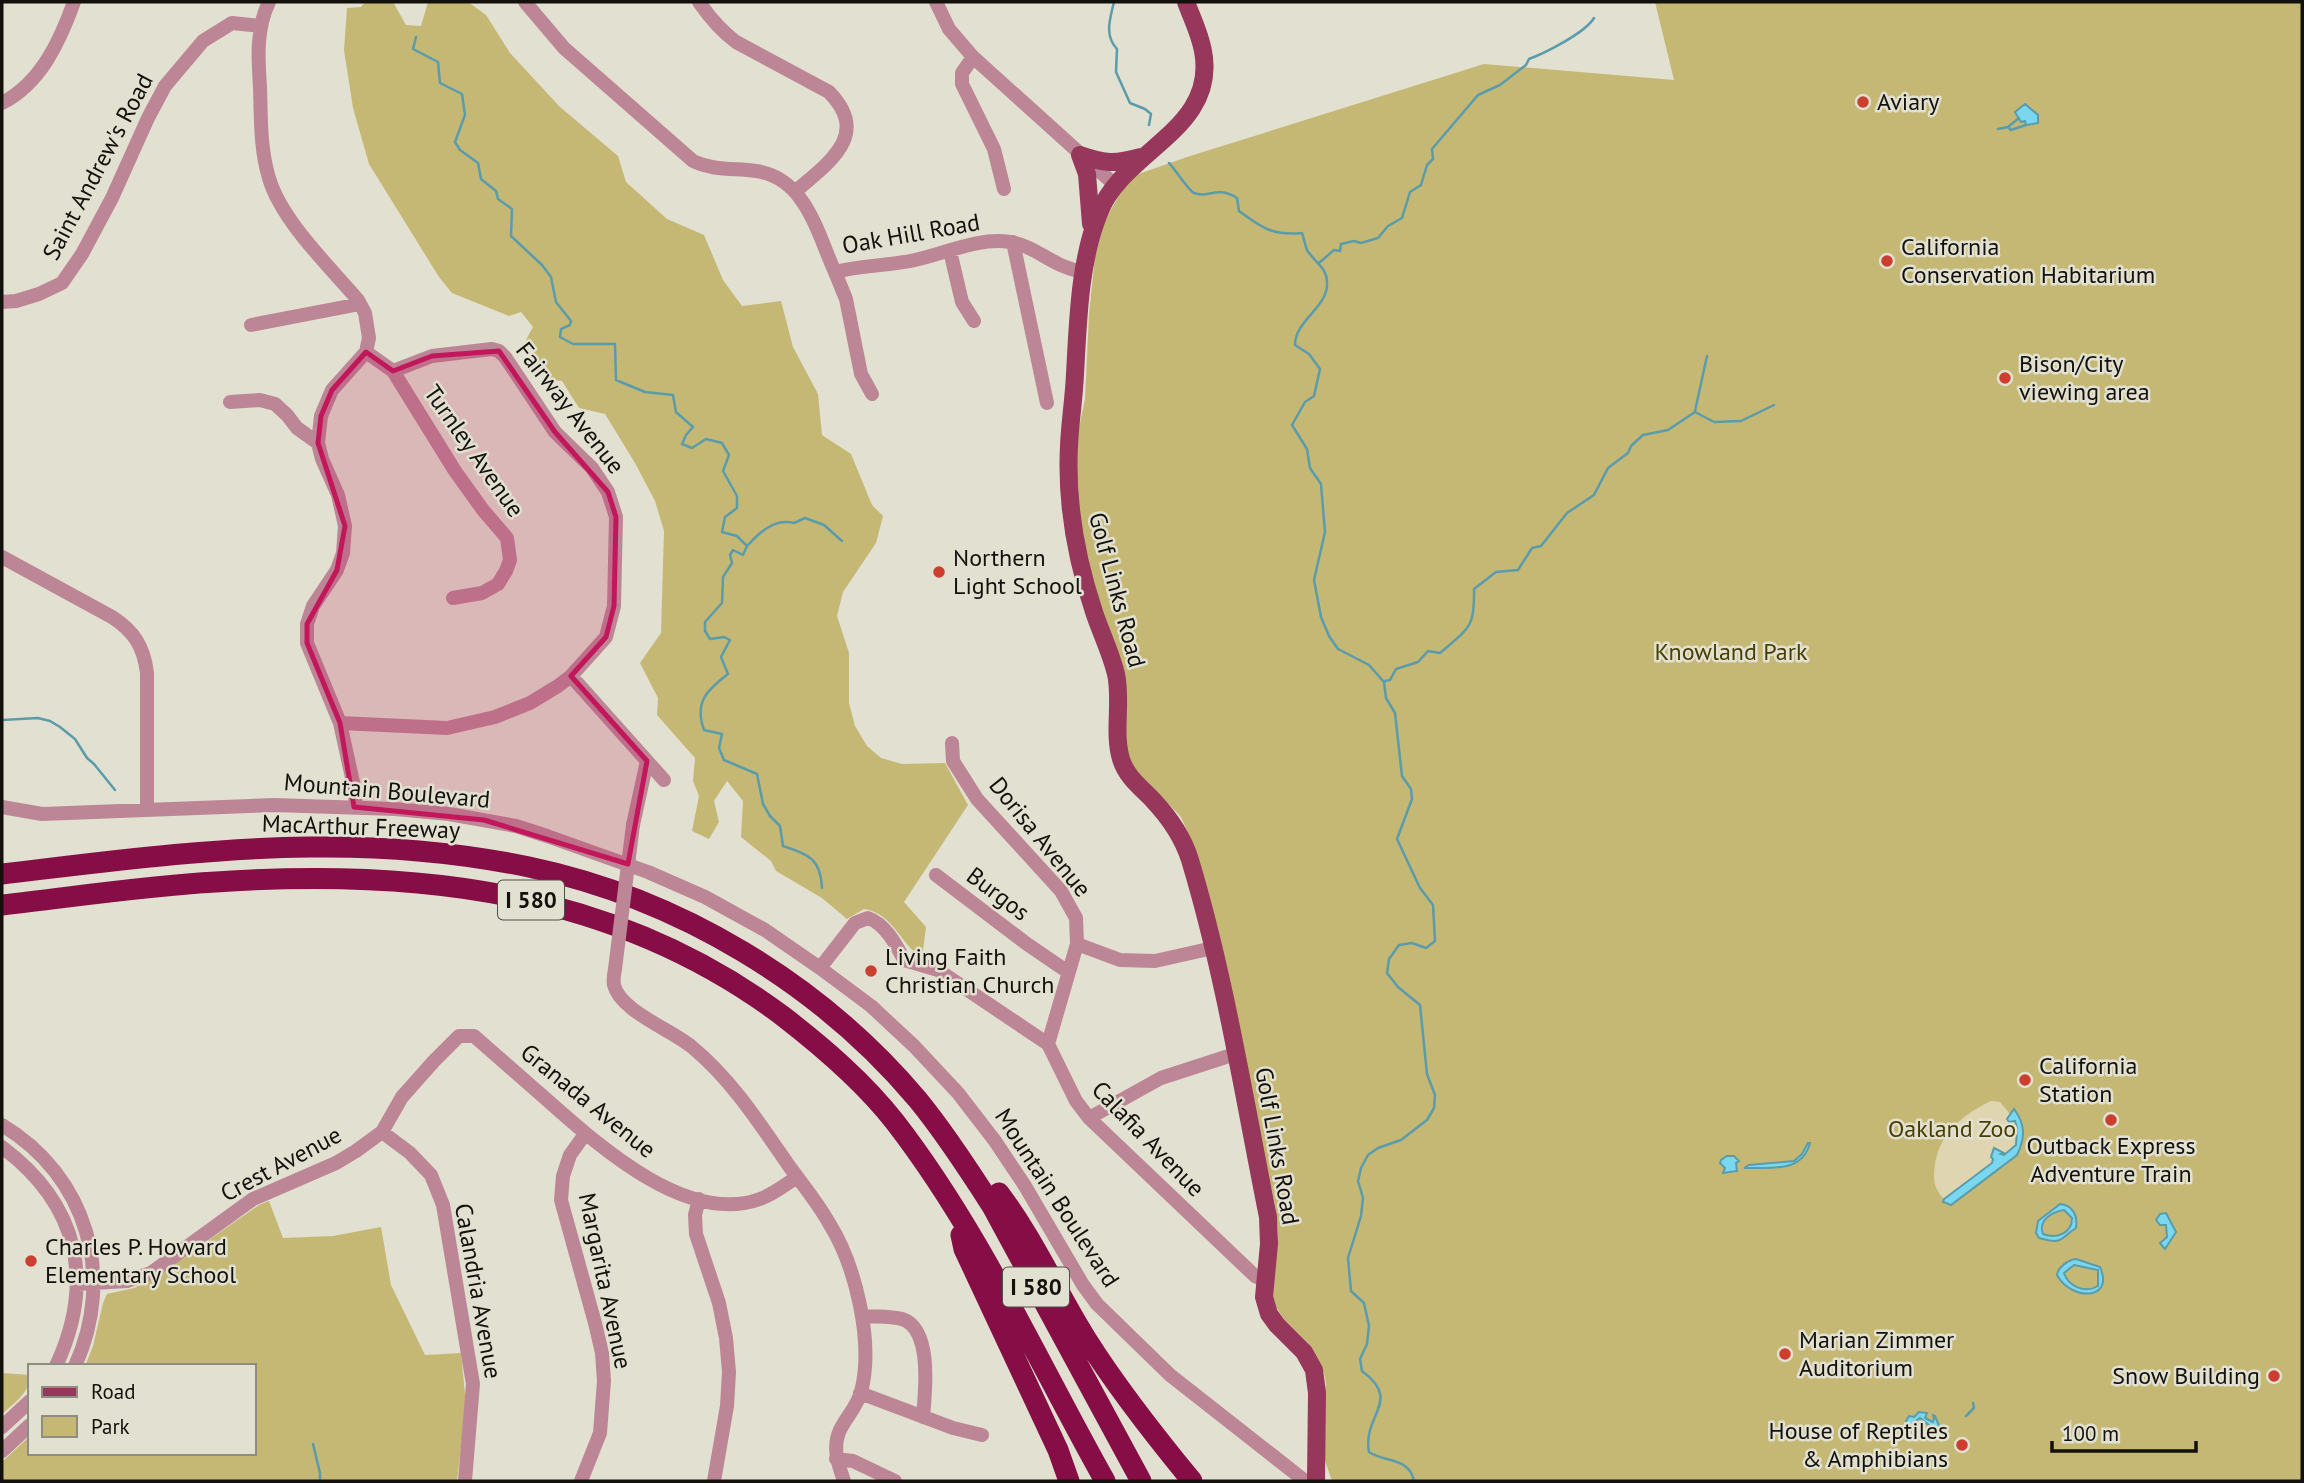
<svg xmlns="http://www.w3.org/2000/svg" width="2304" height="1483" viewBox="0 0 2304 1483" font-family="'PT Sans',sans-serif">
	<style>
		.green { fill: #c5b874 }
		.sand { fill: #dfd6b1 }
		.water { fill: #79d8ef; stroke: #5a9cab; stroke-width: 2; fill-rule: evenodd }
		.lines { fill: none; stroke-linecap: round; stroke-linejoin: round }
		.stream { stroke: #5a9cab; stroke-width: 2.5 }
		.minor { stroke: #bd8696; stroke-width: 14 }
		.major { stroke: #96375b; stroke-width: 18 }
		.highway { stroke: #860d46; stroke-width: 21 }
		.minor-bridge { stroke: #bd8696; stroke-width: 14 }
		.marked { fill: #c2185b; fill-opacity: 0.2; stroke: #c2185b; stroke-width: 5; stroke-linejoin: round }
		.poi-dot { fill: #cc3f30; stroke: #e2e0d0; stroke-width: 2.5 }
		.labels { text-anchor: middle; stroke-width: 5; stroke-linejoin: round; paint-order: stroke }
		.shield { fill: #e2e0d0; stroke: #504f47; stroke-width: 2 }
		.shield-label { font-size: 23px; font-weight: bold; fill: #12110c }
		.poi-label { font-size: 24px; fill: #12110c; stroke: #e2e0d0; text-anchor: start }
		.street-label { font-size: 24px; fill: #12110c; stroke: #e2e0d0 }
		.park-label { font-size: 24px; fill: #483e00; stroke: #e2e0d0 }
	</style>
	<rect width="100%" height="100%" fill="#e2e0d0"/>
	<path class="green" d="M365,2H393L406,25L421,26L428,2H468L486,15L510,53L560,107L618,156L626,182L667,219L704,235L723,280L742,306L781,301L793,347L818,394L822,435L851,454L872,505L883,516L876,543L843,592L837,616L849,653V703L855,726L867,746L881,758L902,764L945,763L968,805L904,902L926,927L922,958C901,945 893,913 864,909L847,919L822,898L776,871L771,861L741,837L743,801L727,781L714,801L719,822L709,839L692,831L699,796L693,781L695,758L657,715L658,698L640,663L661,633L664,531L655,501L635,463L605,414L579,408L562,381L552,380L526,340L533,327L521,312L509,316L452,293L439,277L369,164L353,108L344,50L347,8L361,7Z
		M1655,2H2302V1481H1332L1323,1455V1405L1326,1384L1324,1373L1309,1344L1284,1319L1272,1301L1278,1231L1275,1204L1193,844L1181,817L1157,792L1143,782L1131,763L1127,750L1101,612L1077,522V438L1085,399L1089,314L1095,257L1105,220L1130,177L1187,157L1484,64L1674,80Z
		M269,1201L283,1238L333,1236L381,1227L391,1285L425,1355L461,1353L466,1404L457,1481H2V1462L30,1436V1453H254V1366H85L93,1346L103,1303L107,1294L134,1288L155,1278L259,1205Z
		M2,1373L30,1375C30,1393 14,1403 2,1414Z"/>
	<path class="sand" d="M1991,1101L2000,1102C2014,1118 2018,1123 2016,1145L2004,1156L1996,1155L1988,1167L1944,1199C1933,1188 1933,1178 1935,1164C1940,1132 1964,1114 1991,1101Z"/>
	<path class="water" d="M2025,104L2038,115V123L2026,125L2025,121L2021,122L2015,112Z
		M2014,1109C2026,1125 2025,1138 2017,1155L1951,1205L1943,1202L1944,1199L1992,1163L1993,1159L1991,1157L1994,1148L2004,1153L2001,1154L2004,1155L2016,1145L2017,1128L2015,1121L2009,1122L2007,1119Z
		M1808,1143H1810C1802,1174 1769,1167 1744,1168L1749,1165L1794,1161L1802,1154Z
		M1727,1156H1734L1739,1161L1736,1163L1737,1171L1723,1173L1725,1168L1720,1163L1721,1160Z
		M2060,1204C2073,1205 2078,1216 2076,1228C2059,1239 2064,1245 2039,1238L2036,1233L2038,1221ZM2064,1210L2072,1218C2072,1234 2056,1239 2043,1234C2038,1221 2051,1212 2064,1210Z
		M2166,1213L2176,1232L2165,1249L2160,1243L2167,1237L2166,1225H2160L2156,1220L2160,1214Z
		M2076,1259L2100,1267C2115,1301 2071,1301 2057,1275C2058,1267 2068,1260 2076,1259ZM2074,1265L2098,1270V1286C2085,1294 2068,1286 2064,1273Z
		M1919,1412L1927,1413L1925,1418L1933,1422L1934,1419L1933,1415L1935,1416L1940,1428L1930,1426L1920,1418L1914,1422L1919,1433L1916,1434L1908,1428L1906,1421L1909,1416L1914,1417Z"/>
	<g class="lines">
		<path class="stream" d="M1114,2C1110,19 1104,35 1117,49L1116,72L1130,103L1145,109L1151,114L1149,125
			M416,37L413,49L438,62L440,83L462,94L465,115L455,142L460,150L478,163L481,179L496,191L498,199L512,209L511,236L542,265L551,277L556,302L571,321L570,325L561,329L560,337L573,344H615L616,380L645,392L673,395L676,412L693,427L686,435L682,444L692,448L706,439L722,443L729,455L723,471L737,496V508L725,517L722,532L737,536L747,546L743,555L733,550L730,555L732,563L723,577L722,603L705,622V631L710,639L724,637L730,640L721,657L728,674C707,690 694,702 704,730L722,734L719,748L724,760L757,774L763,804L770,816L780,826L783,846C808,854 821,859 822,888
			M2008,127L2011,130L2026,125
			M1998,129L2008,127L2019,118
			M1169,163C1175,169 1188,190 1194,193C1208,199 1216,185 1237,198L1239,211C1262,228 1273,236 1302,233C1304,238 1305,245 1307,250C1314,262 1327,267 1327,282C1329,307 1295,320 1295,345L1309,354L1320,369L1314,396L1305,402L1292,425L1307,449L1310,468L1321,484L1325,532L1314,580L1321,617L1329,636L1338,649L1369,665L1384,682L1386,698L1395,713L1402,776L1411,789L1412,799L1397,839L1420,888L1433,905L1435,941L1426,948L1412,943L1399,945L1389,959L1387,973L1398,987L1420,1005L1427,1074L1435,1095L1434,1108L1427,1120L1401,1140L1378,1148L1368,1155L1361,1168L1358,1181L1363,1198L1361,1216L1348,1258L1351,1291L1364,1303L1369,1326L1367,1344L1360,1359L1362,1371C1403,1401 1362,1415 1369,1452C1386,1463 1409,1457 1414,1481
			M1319,263L1334,250L1340,251L1341,244L1354,241L1361,243L1378,238L1388,226L1402,218L1410,192L1421,185L1427,165L1433,159L1432,149L1478,95L1500,85L1526,65L1529,59C1545,53 1585,33 1594,18
			M1695,411L1707,356
			M748,545C760,532 775,518 794,523L805,518L824,525L842,541
			M1385,681L1390,680L1396,669L1418,662L1428,651L1440,653C1469,628 1475,628 1474,589L1496,572L1518,570L1532,548L1541,546L1567,513L1594,495L1608,468L1628,453L1631,446L1643,435L1668,430L1695,412L1714,422L1741,421L1774,405
			M2,720L38,718L50,721L60,727L75,739L87,758L94,764L115,790
			M1966,1416L1974,1408L1973,1403
			M313,1444L320,1473V1481"/>
		<path class="minor" d="M269,2C256,29 258,58 260,87C261,117 260,149 269,178C281,220 329,266 358,300L365,313L369,338L366,352L332,390L321,416L318,443L322,459L338,495L345,526L343,553L337,570L313,606L307,624V643L340,723L356,796L354,807
			M525,2L564,48L693,161C714,171 734,168 756,171C806,178 817,233 835,272C861,265 889,266 915,260C946,253 979,237 1010,242C1037,246 1055,269 1085,272
			M699,2C710,18 720,30 736,42L829,92C871,135 829,162 796,191
			M936,2L949,29L973,57L1115,185
			M973,57L962,73V84L994,149L1004,189
			M2,103C41,83 60,41 74,2
			M1013,242L1047,403
			M950,251L962,302L974,321
			M835,272L846,299L861,374L872,394
			M2,302L16,301L39,294L62,283L82,254L112,198L148,118L165,86L203,41L232,23L260,26
			M251,325L360,304
			M366,352L393,371L455,471L483,510L507,538L510,560L506,571L498,584L482,593L453,598
			M230,402L260,400L275,404L287,415L297,428L318,443
			M2,557L112,617C134,631 144,647 147,673V809
			M571,676L664,780
			M340,723L447,728L495,717L530,703L558,686L571,676L606,637L614,606L616,517L608,492L592,468L555,432L505,357L499,351L492,349L432,356L393,371
			M952,743L953,761L977,799L1061,891L1076,918L1077,944L1048,1044
			M2,807L42,814L274,805L395,809L449,814L516,826L547,836L648,872L705,897L765,930L820,968L871,1006L914,1046L958,1093L995,1141L1025,1186L1083,1285L1097,1304L1170,1375L1305,1481
			M633,825L647,761
			M936,875L1027,944L1068,972
			M1077,944L1120,960L1155,961L1213,948
			M820,968L855,923L868,918C885,924 896,944 904,960L938,970L1048,1044L1076,1101L1089,1118L1255,1276L1265,1281
			M615,969C614,974 613,980 614,985C620,1011 672,1030 692,1047C732,1080 760,1124 789,1166C803,1185 818,1203 829,1223C856,1266 874,1343 861,1392C857,1407 846,1417 840,1430C832,1447 838,1464 844,1481
			M1089,1118L1161,1078L1235,1054
			M2,1125C87,1176 116,1276 75,1366
			M382,1132L410,1153L431,1175L443,1205L473,1384L465,1481
			M2,1147C78,1204 96,1280 56,1366
			M699,1199L695,1215L696,1234L719,1303L726,1338L729,1372L727,1406L714,1481
			M77,1284L127,1281L151,1273L253,1199L336,1163L356,1151L382,1132L402,1097L434,1061L459,1036H474C498,1057 522,1078 546,1099C597,1144 686,1226 760,1199C774,1194 785,1185 797,1177
			M863,1316C875,1317 891,1316 902,1319C933,1329 925,1393 923,1417
			M860,1393L953,1428L982,1435
			M2,1427L30,1401
			M2,1451L30,1425
			M836,1459L853,1461L895,1481
			M581,1481L600,1433L604,1381L602,1353L595,1323L561,1200L563,1176L570,1155L585,1134"/>
		<path class="major" d="M1186,2C1192,18 1200,34 1203,51C1218,130 1123,150 1099,213C1079,263 1078,322 1075,374C1074,398 1070,422 1069,446C1066,503 1076,558 1094,612C1101,633 1111,653 1116,674C1122,701 1113,732 1121,759C1126,776 1140,787 1152,799C1168,816 1183,837 1190,860C1225,976 1244,1098 1268,1217L1269,1244L1264,1297L1269,1314L1277,1325L1304,1352L1314,1370L1317,1393L1316,1481
			M1080,155L1087,174L1091,224
			M1080,155C1106,164 1115,164 1141,157"/>
		<path class="highway" d="M2,874C104,862 207,848 310,847C383,846 457,852 529,867C677,898 820,983 918,1100C945,1133 969,1170 992,1206L1141,1481
			M2,905C73,897 144,886 216,882C419,868 617,891 784,1017C824,1048 864,1082 895,1122C980,1232 1037,1360 1105,1481
			M999,1193C1033,1238 1057,1292 1087,1340C1118,1389 1155,1436 1192,1481
			M961,1235L964,1249L1058,1450L1069,1481"/>
		<path class="minor-bridge" d="M615,969L633,825"/>
	</g>
	<path class="marked" d="M499,351L555,432L608,492L616,517L614,606L606,637L571,676L647,761L628,864L484,820L354,807L340,723L307,643V624L337,570L345,526L318,443L321,416L332,390L366,352L393,371L432,356Z"/>
	<g class="poi-dot">
		<circle cx="1863" cy="102" r="7"/>
		<circle cx="1887" cy="261" r="7"/>
		<circle cx="2005" cy="378" r="7"/>
		<circle cx="939" cy="572" r="7"/>
		<circle cx="871" cy="971" r="7"/>
		<circle cx="2025" cy="1080" r="7"/>
		<circle cx="2111" cy="1120" r="7"/>
		<circle cx="31" cy="1261" r="7"/>
		<circle cx="1785" cy="1354" r="7"/>
		<circle cx="2274" cy="1376" r="7"/>
		<circle cx="1962" cy="1445" r="7"/>
	</g>
	<g class="labels">
		<g class="shield">
			<rect x="498" y="880.5" width="66" height="39" rx="5"/>
			<rect x="1003" y="1267.5" width="66" height="39" rx="5"/>
		</g>
		<g class="shield-label">
			<text x="531" y="908">I 580</text>
			<text x="1036" y="1295">I 580</text>
		</g>
		<g class="poi-label">
			<text x="1877" y="110">Aviary</text>
			<text x="1901" y="255">California<tspan x="1901" dy="28">Conservation Habitarium</tspan></text>
			<text x="2019" y="372">Bison/City<tspan x="2019" dy="28">viewing area</tspan></text>
			<text x="953" y="566">Northern<tspan x="953" dy="28">Light School</tspan></text>
			<text x="885" y="965">Living Faith<tspan x="885" dy="28">Christian Church</tspan></text>
			<text x="2039" y="1074">California<tspan x="2039" dy="28">Station</tspan></text>
			<text x="2111" y="1154" text-anchor="middle">Outback Express<tspan x="2111" dy="28">Adventure Train</tspan></text>
			<text x="45" y="1255">Charles P. Howard<tspan x="45" dy="28">Elementary School</tspan></text>
			<text x="1799" y="1348">Marian Zimmer<tspan x="1799" dy="28">Auditorium</tspan></text>
			<text x="2260" y="1384" text-anchor="end">Snow Building</text>
			<text x="1948" y="1439" text-anchor="end">House of Reptiles<tspan x="1948" dy="28">&amp; Amphibians</tspan></text>
		</g>
		<g class="street-label">
			<text transform="translate(98 167) rotate(-62)" y="8">Saint Andrew's Road</text>
			<text transform="translate(911 234) rotate(-10)" y="8">Oak Hill Road</text>
			<text transform="translate(570 408) rotate(52)" y="8">Fairway Avenue</text>
			<text transform="translate(474 451) rotate(55)" y="8">Turnley Avenue</text>
			<text transform="translate(1117 590) rotate(75)" y="8">Golf Links Road</text>
			<text transform="translate(387 791) rotate(5)" y="8">Mountain Boulevard</text>
			<text transform="translate(361 827) rotate(2)" y="8">MacArthur Freeway</text>
			<text transform="translate(1040 837) rotate(51)" y="8">Dorisa Avenue</text>
			<text transform="translate(998 894) rotate(37)" y="8">Burgos</text>
			<text transform="translate(588 1101) rotate(39)" y="8">Granada Avenue</text>
			<text transform="translate(1148 1139) rotate(46)" y="8">Calafia Avenue</text>
			<text transform="translate(1277 1146) rotate(80)" y="8">Golf Links Road</text>
			<text transform="translate(281 1164) rotate(-28)" y="8">Crest Avenue</text>
			<text transform="translate(1057 1198) rotate(57)" y="8">Mountain Boulevard</text>
			<text transform="translate(605 1281) rotate(78)" y="8">Margarita Avenue</text>
			<text transform="translate(478 1291) rotate(80)" y="8">Calandria Avenue</text>
		</g>
		<g class="park-label">
			<text x="1731" y="660">Knowland Park</text>
			<text x="1952" y="1137">Oakland Zoo</text>
		</g>
	</g>
	<rect width="2304" height="1483" fill="none" stroke="#12110c" stroke-width="7"/>
	<rect x="28" y="1364" width="228" height="91" fill="#e2e0d0" stroke="#8f8d82" stroke-width="2"/>
	<rect x="42" y="1387" width="35" height="10" fill="#96375b" stroke="#8f8d82" stroke-width="2"/>
	<text x="91" y="1399" font-size="21" fill="#12110c">Road</text>
	<rect x="42" y="1416" width="35" height="21" fill="#c5b874" stroke="#8f8d82" stroke-width="2"/>
	<text x="91" y="1434" font-size="21" fill="#12110c">Park</text>
	<path d="M2052 1441v10h144v-10" fill="none" stroke="#12110c" stroke-width="3.5"/>
	<text x="2062" y="1441" font-size="21" fill="#12110c" stroke="#e2e0d0" stroke-width="5" paint-order="stroke">100 m</text>
</svg>
